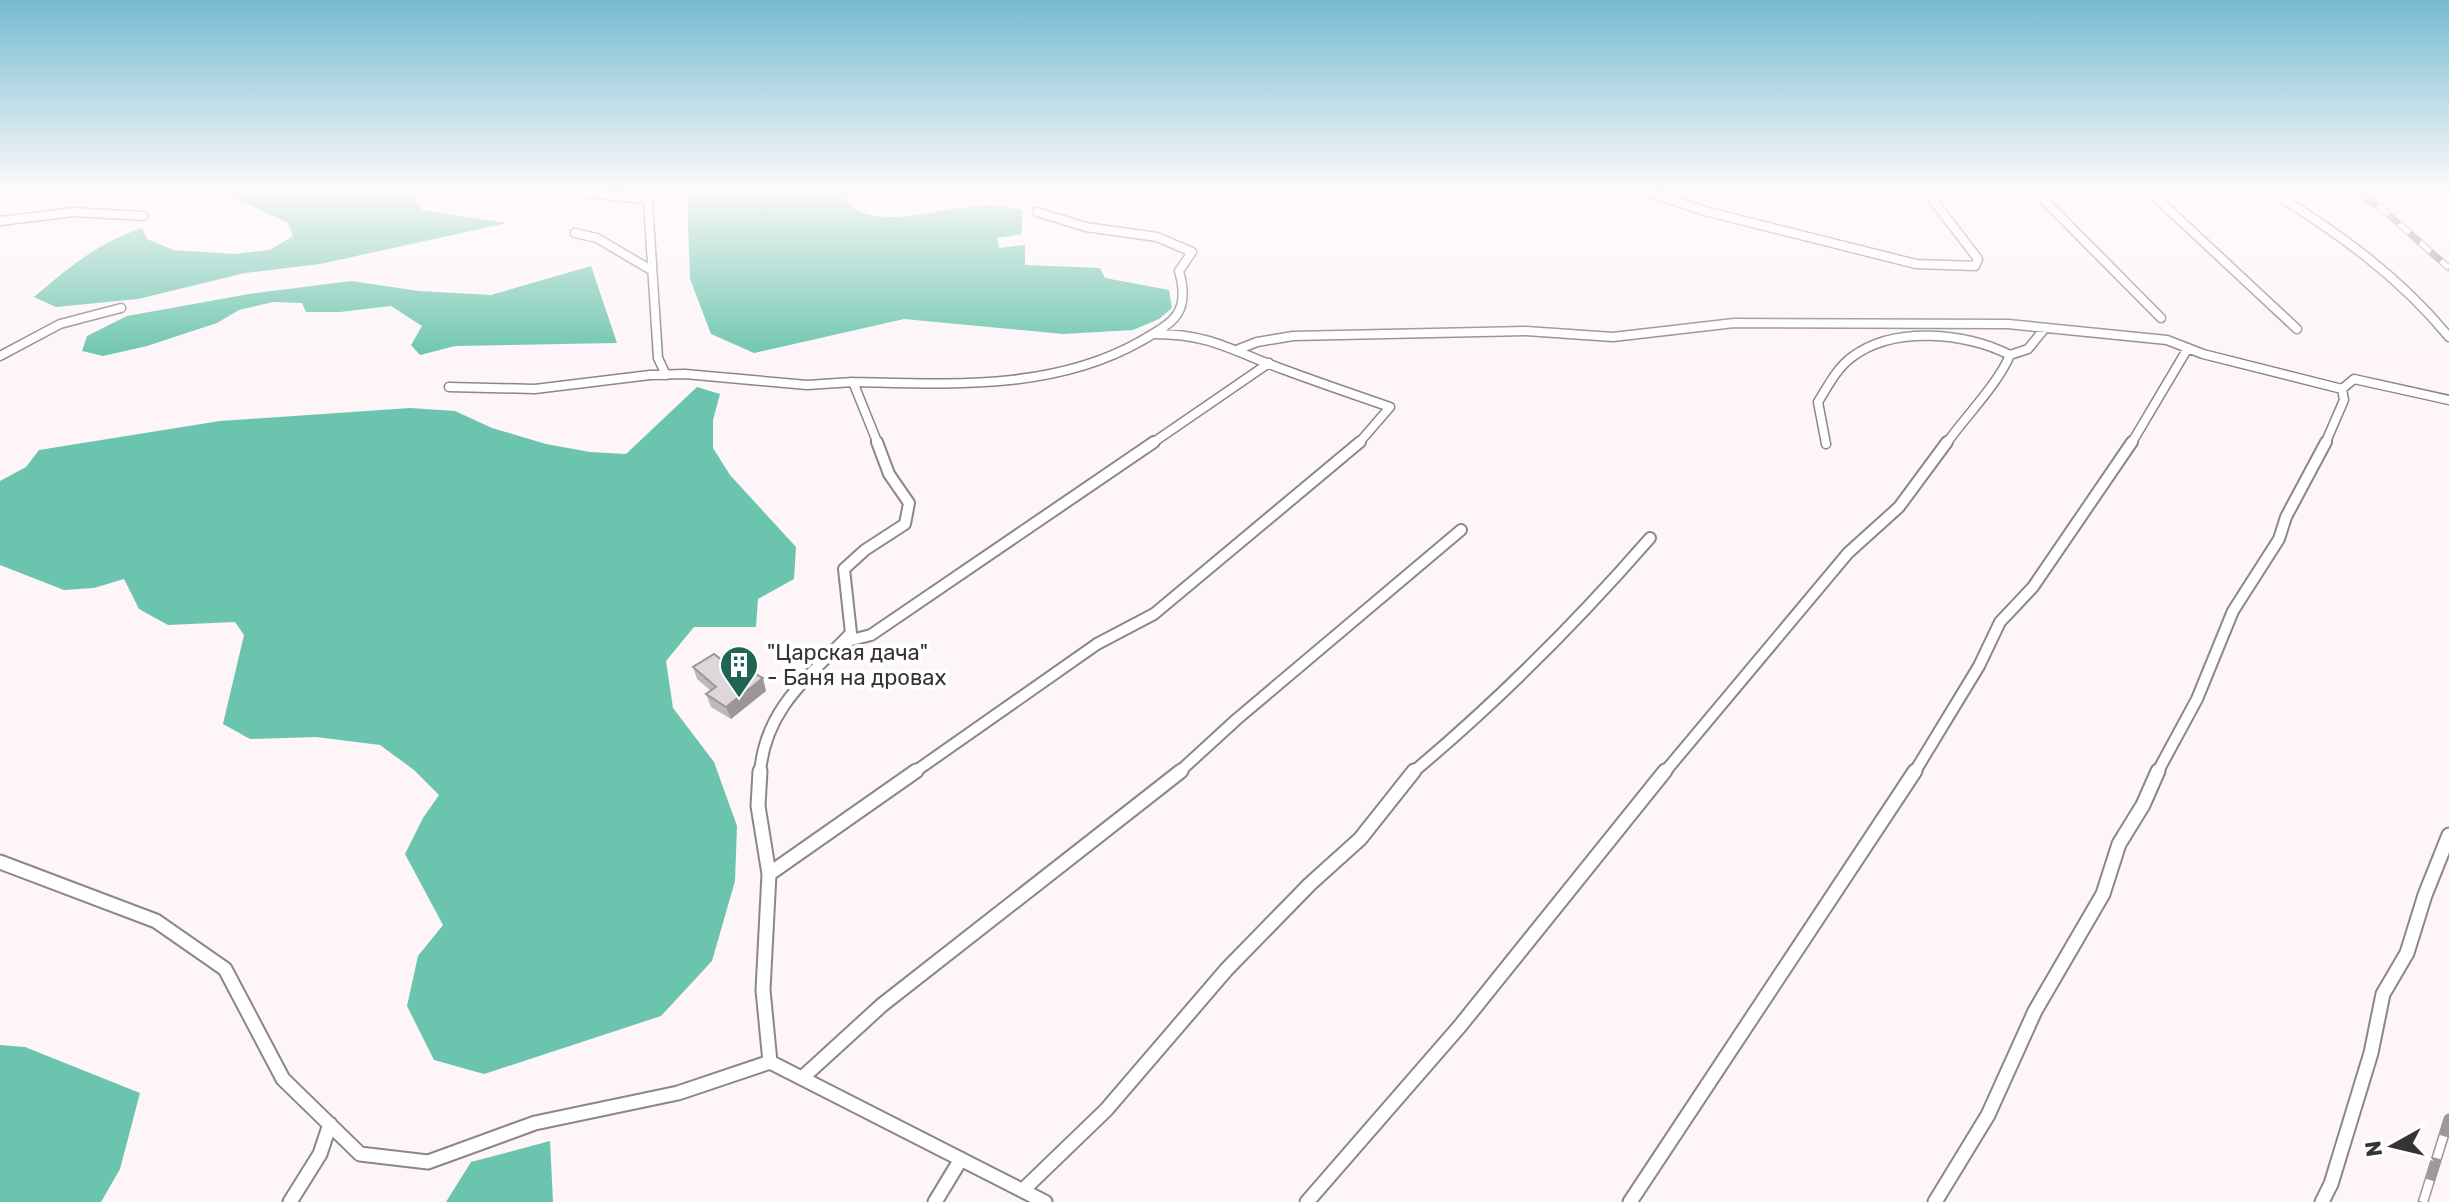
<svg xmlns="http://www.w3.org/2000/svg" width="2449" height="1202" viewBox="0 0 2449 1202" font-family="Rubik,sans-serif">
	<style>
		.water { fill: #6bc5ae }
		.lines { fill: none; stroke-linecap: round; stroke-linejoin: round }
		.lane-far2-casing { stroke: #8d8688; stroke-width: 11 }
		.lane-far1-casing { stroke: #8d8688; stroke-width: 14 }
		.lane-casing { stroke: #8d8688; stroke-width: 17 }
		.lane-far2 { stroke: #fff; stroke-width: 8 }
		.lane-far1 { stroke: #fff; stroke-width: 10 }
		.lane { stroke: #fff; stroke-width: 13 }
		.rail-far1-casing { stroke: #9e989a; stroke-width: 7 }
		.rail-casing { stroke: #9e989a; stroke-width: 11 }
		.rail-far1 { stroke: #fff; stroke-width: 5; stroke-dasharray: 14; stroke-linecap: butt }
		.rail { stroke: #fff; stroke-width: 8; stroke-dasharray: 23; stroke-linecap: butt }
		.wall { fill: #bfb8bb }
		.shaded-wall { fill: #9b9698 }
		.building { fill: #ded6d9; stroke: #9b9698; stroke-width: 2 }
		.labels { text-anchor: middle; stroke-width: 8; stroke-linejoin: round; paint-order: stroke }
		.poi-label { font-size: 22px; fill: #363334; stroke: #fff; text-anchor: start }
	</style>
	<rect width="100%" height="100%" fill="#fdf5f7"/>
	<path class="water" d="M218,191H414L415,201L421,210L507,223L320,264L245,273L138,299L56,307L34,297C68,268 99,242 142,228L147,239L173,250L234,254L270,250L293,236L287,222Z
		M687,191H848L846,199C850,203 854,210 860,212C907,230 968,193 1022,210V234L997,238L999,248L1025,245V265L1100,268L1105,278L1169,290L1172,308L1159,319L1133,330L1063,334L904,319L754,353L711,334L690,279Z
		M591,266L617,343L455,346L420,355L411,345L422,326L391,306L340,312H306L302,303L273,302L239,310L217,323L147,346L103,356L82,351L87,336L127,316L249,294L351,281L419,291L491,295Z
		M697,387L720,394L713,420V448L730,475L796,547L794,579L758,599L756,627H694L666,661L673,708L714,762L737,826L735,881L712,961L661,1016L484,1074L434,1060L407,1006L418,956L443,925L405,854L423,818L439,795L414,770L380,745L316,737L250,739L223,724L244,635L235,622L168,625L139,609L124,579L94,588L64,590L0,565V481L26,467L39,450L220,421L410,408L455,411L492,428L546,444L590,452L626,454Z
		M0,1045L25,1047L140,1093L120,1169L101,1202H0Z
		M550,1141L553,1202H446L471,1162Z"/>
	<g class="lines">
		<defs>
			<path id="lane-far2" d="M570,191L644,199L648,202L658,358L666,375
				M1644,191L1705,211L1916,264L1975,266L1978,259L1926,191
				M2035,191L2161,318
				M2149,191L2297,329
				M2271,191C2337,232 2399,276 2449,337
				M644,199L653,191
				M0,221L74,212L143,216
				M575,233L597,238L651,270
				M1155,334C1212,334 1234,352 1285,370C1320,383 1355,395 1390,407L1358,444
				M1239,349L1257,342L1293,336L1526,331L1613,337L1734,323L2008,324L2167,340L2203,354L2342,389L2354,379L2449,400
				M2010,355L2028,349L2045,328
				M0,356L60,324L121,308
				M853,382C950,384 1053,391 1141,341C1174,322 1191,313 1179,271L1192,252L1157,237L1086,227L1037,212
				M449,387L535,389L650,375L685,374L807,385L853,382L878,444
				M1151,444L1269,363
				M1826,444L1818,402C1828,386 1837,368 1852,357C1894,325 1966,333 2010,355C1998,384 1965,417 1946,444
				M2131,444L2188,348
				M2325,444L2344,400L2342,389"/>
			<path id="lane-far1" d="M844,642L871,635L1154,442
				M760,773C765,708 809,677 851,633L844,569L865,550L905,524L909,503L889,474L877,442
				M913,773L1097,644L1154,614L1360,442
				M1178,773L1237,719L1461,530
				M1412,773C1498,701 1576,623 1650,538
				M1664,773L1848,553L1899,507L1947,442
				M1914,773L1979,666L2000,622L2033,587L2132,442
				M2157,773L2197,699L2233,611L2279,539L2286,517L2326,442"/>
			<path id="lane" d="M760,771L758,806L769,874L763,990L770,1062
				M0,862L156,921L225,969L283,1079L360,1154L428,1162L535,1123L678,1093L770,1062L1045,1202
				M769,874L916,771
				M802,1078L882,1005L1181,771
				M1023,1190L1106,1110L1227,969L1310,884L1360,839L1414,771
				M290,1202L320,1154L330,1124
				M935,1202L961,1159
				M1307,1202L1460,1026L1665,771
				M1630,1202L1915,771
				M1935,1202L1988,1115L2035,1011L2103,894L2119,844L2143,805L2158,771
				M2322,1202L2331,1184L2371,1053L2383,994L2407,953L2425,895L2449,835"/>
		</defs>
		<use href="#lane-far2" class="lane-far2-casing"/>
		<use href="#lane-far1" class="lane-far1-casing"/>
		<use href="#lane" class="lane-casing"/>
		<use href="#lane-far2" class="lane-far2"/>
		<use href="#lane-far1" class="lane-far1"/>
		<use href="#lane" class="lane"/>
		<defs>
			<path id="rail-far1" d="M2354,191L2381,208L2449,268"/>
			<path id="rail" d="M2423,1202L2449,1119"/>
		</defs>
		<use href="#rail-far1" class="rail-far1-casing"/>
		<use href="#rail" class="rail-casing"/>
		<use href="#rail-far1" class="rail-far1"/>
		<use href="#rail" class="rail"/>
	</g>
	<path class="wall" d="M693,667L737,671L766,691L731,719L711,707L706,694L711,691L697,679Z"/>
	<path class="shaded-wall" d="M763,678L766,691L731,719L726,707Z"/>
	<path class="building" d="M714,654L737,671L743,667L763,678L726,707L706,694L716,687L693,667Z"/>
	<linearGradient id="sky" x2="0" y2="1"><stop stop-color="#76bbd1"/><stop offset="0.53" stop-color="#fefafb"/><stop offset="1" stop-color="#fefafb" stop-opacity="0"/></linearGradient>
	<rect width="2449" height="359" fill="url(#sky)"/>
	<defs>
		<symbol id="building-pin" viewBox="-11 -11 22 30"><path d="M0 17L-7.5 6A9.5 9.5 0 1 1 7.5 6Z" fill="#206454" stroke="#fff"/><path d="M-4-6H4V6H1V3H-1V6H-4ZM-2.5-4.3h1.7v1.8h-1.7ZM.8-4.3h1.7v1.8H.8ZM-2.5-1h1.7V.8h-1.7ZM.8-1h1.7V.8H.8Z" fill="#fff"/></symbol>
	</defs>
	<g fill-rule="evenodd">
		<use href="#building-pin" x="717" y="643" width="44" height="60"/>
	</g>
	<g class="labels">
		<g class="poi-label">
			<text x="767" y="660">"Царская дача"<tspan x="767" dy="25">- Баня на дровах</tspan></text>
		</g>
	</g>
	<g transform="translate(2393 1146) rotate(262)" stroke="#ffffff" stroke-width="6" paint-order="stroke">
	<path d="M0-6L14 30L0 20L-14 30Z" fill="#363334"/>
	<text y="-12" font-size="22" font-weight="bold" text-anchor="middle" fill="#363334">N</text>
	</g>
</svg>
